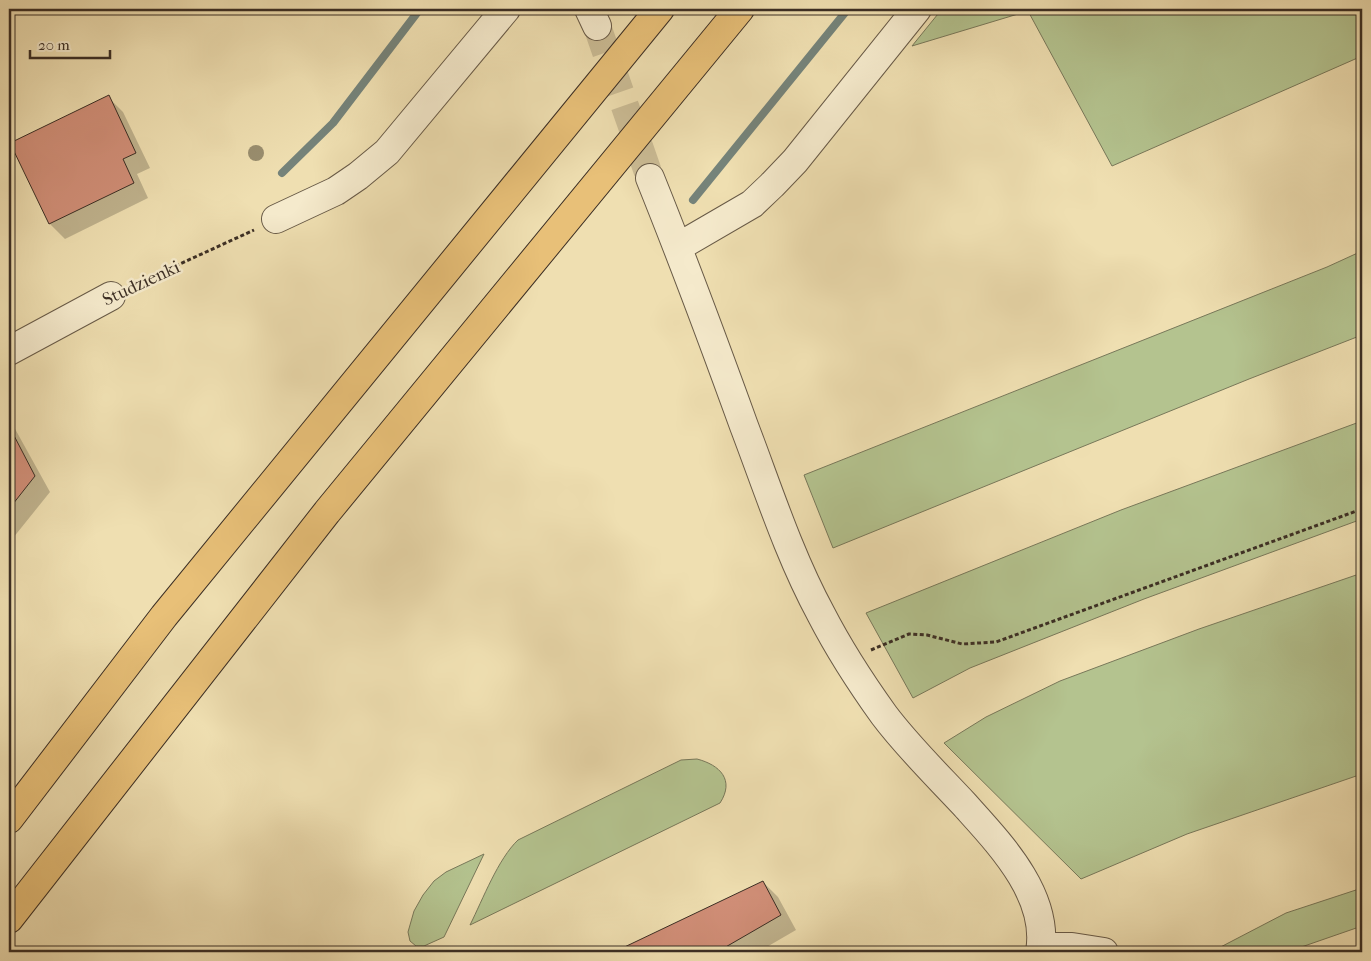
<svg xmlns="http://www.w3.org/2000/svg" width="1371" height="961" viewBox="0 0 1371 961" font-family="'IM FELL French Canon',serif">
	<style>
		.green { fill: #b4c38f; stroke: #78785a }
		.shadow { fill: #0003 }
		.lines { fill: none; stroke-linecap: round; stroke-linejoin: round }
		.stream { stroke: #75837a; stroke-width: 8 }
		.building { fill: #d08e77; stroke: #3b2e24 }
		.minor-tunnel { stroke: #cbbc95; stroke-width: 28; stroke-dasharray: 28 14; stroke-linecap: butt }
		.minor-casing { stroke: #685a47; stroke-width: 30 }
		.highway-casing { stroke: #3b2e24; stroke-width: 30 }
		.path { stroke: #3b2e24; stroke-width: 3; stroke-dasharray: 4 2.5; stroke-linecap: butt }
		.minor { stroke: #f5eacc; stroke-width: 28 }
		.highway { stroke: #e8c078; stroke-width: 28 }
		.tree { fill: #998e6f }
		.labels { text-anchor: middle; stroke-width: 5; stroke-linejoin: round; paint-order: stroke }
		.street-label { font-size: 18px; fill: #3b2e24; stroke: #f5eacc }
	</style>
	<rect width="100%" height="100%" fill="#efdfb1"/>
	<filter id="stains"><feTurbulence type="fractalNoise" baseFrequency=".004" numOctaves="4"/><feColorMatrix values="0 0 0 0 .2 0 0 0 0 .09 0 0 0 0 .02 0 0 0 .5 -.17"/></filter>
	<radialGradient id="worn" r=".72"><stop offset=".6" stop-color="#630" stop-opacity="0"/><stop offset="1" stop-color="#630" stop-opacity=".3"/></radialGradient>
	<path class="green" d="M942,9H1362V56L1112,166L1028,11L912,46Z
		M1362,251V335L1249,379L833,548L804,475L1327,267Z
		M1362,421V519L1144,599L970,668L913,698L866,613L1121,510Z
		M1362,573V774L1187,834L1081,879L944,743L986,717L1060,681L1199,629Z
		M697,759C720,765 735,780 720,803L470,925C483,899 498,859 518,840L681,760Z
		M484,854L444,937L424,946H416L410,941L408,932L414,911L423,895L434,881L446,872Z
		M1362,888V926L1287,952H1211L1286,913Z"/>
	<path class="shadow" d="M108,97L123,112L150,168L137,174L148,198L65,239L50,224Z
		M9,418L50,492L9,543Z
		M763,882L778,897L796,930L758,952H617Z"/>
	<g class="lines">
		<path class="stream" d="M282,173L333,123L420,9
			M693,200L848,9"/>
	</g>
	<path class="building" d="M109,95L136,153L123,159L134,183L49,224L10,143Z
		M9,426L35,476L9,509Z
		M763,881L781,915L717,952H614Z"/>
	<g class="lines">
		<path class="minor-tunnel" d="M597,26L650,178"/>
		<defs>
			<path id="minor" d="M589,9L597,26
				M650,178C683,260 714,343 744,426C768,489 789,555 821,614C839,649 861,683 884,715C908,747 937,775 964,804C999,843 1050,895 1040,952
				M276,219L336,191L358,176L387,152L506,9
				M678,247L752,204L772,185L795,161L917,9
				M9,351L111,296
				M1041,947H1072L1104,952"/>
			<path id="highway" d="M9,819L164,616L660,9
				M9,919L327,512L740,9"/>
		</defs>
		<use href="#minor" class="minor-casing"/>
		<use href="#highway" class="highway-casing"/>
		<path class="path" d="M134,285L254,230
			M871,650L909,634L927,635L962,644L996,642L1362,509"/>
		<use href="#minor" class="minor"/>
		<use href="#highway" class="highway"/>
	</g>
	<circle class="tree" cx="256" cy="153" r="8"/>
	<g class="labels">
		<g class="street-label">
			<text transform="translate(141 283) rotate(-25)" y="6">Studzienki</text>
		</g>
	</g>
	<rect width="1371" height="961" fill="none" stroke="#efdfb1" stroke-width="30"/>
	<rect x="10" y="10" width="1351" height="941" fill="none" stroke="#3b2e24" stroke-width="2.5"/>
	<rect x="15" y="15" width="1341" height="931" fill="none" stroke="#3b2e24"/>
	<path d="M30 50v8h80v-8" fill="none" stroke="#3b2e24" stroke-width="2.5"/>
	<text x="38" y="50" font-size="15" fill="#3b2e24" stroke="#f5eacc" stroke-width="4" paint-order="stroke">20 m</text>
	<rect width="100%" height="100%" filter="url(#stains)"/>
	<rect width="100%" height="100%" fill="url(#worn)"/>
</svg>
